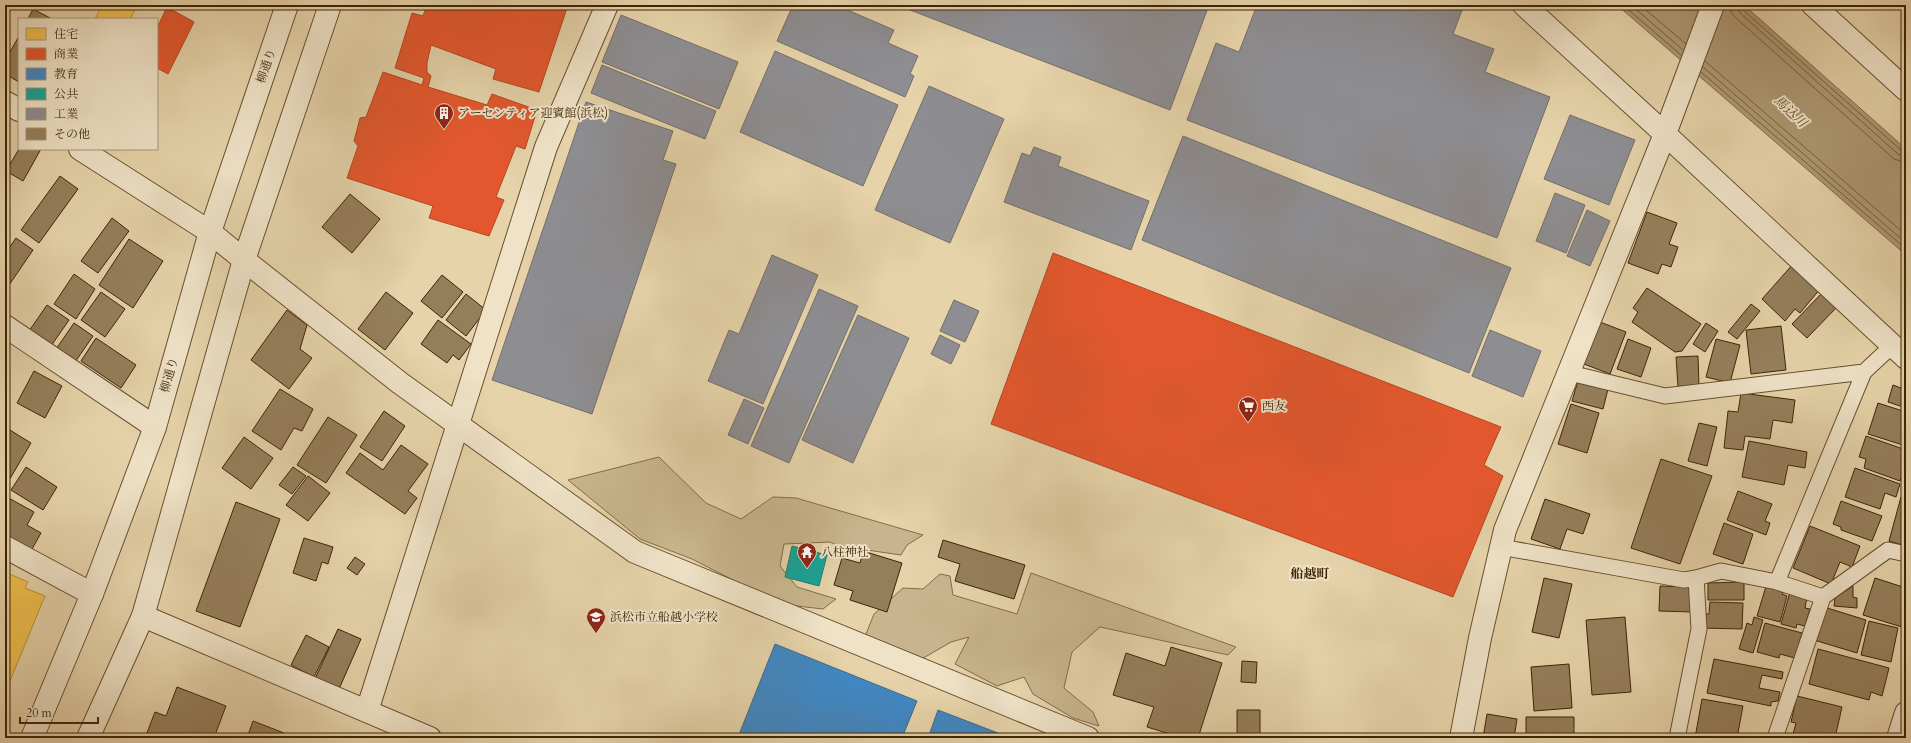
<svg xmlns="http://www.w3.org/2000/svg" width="1911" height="743" viewBox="0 0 1911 743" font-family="Cardo,'Noto Serif JP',serif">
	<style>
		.green { fill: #c9b58d; stroke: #846c4a }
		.water { fill: #ad9872; stroke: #816a47 }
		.homes { fill: #f2c14e; stroke: #bc9238 }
		.shops { fill: #e4572e; stroke: #b24822 }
		.schools { fill: #3f88c5; stroke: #3f6a8c }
		.public { fill: #17a398; stroke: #237d6c }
		.industry { fill: #8d8d92; stroke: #756e68 }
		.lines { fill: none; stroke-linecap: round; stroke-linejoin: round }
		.shore { stroke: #765e3c; stroke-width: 1 }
		.building { fill: #957f5b; stroke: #3e2406 }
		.service-casing { stroke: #68502f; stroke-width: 17 }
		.minor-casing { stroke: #68502f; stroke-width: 24 }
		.tertiary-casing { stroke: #68502f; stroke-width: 24 }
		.service { stroke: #efe2c7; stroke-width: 15 }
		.minor { stroke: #efe2c7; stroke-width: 22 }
		.tertiary { stroke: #efe2c7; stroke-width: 22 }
		.labels { text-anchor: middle; stroke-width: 4; stroke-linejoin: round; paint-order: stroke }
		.street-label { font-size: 12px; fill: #3e2406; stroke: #efe2c7 }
		.poi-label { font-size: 12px; fill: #3e2406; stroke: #efe2c7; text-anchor: start }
		.water-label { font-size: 13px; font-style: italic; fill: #5f4726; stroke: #efe2c7 }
		.neighbourhood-label { font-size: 13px; font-weight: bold; fill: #3e2406; stroke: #efe2c7 }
	</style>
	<rect width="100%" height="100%" fill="#e6d3a9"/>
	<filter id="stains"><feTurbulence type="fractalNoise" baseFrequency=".005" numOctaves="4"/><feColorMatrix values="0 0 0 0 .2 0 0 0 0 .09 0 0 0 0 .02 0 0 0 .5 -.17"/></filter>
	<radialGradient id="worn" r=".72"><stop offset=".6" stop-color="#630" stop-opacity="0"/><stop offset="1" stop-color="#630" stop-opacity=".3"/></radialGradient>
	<path class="green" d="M659,457L706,503L741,519L773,497L796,498L923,535L907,545L901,555L860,549L855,554L830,542L784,544L780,566L797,587L836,599L823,609L780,604L692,559L640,539L568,480Z
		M1031,573L1236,647L1228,655L1100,627L1072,652L1064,688L1093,712L1099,726L1073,718L1033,694L1024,677L997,686L955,664L969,637L951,642L920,660L864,639L874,614L903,588L923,589L940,574L950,576L953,595L1017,614Z"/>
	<path class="water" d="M1617,5H1744L1906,149V255Z"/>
	<path class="homes" d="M102,5H138L130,19H95Z
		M5,572L28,582L25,588L45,596L5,693Z"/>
	<path class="shops" d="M427,5H568L539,92L493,79L496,69L431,45L427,63V72L431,76L428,87L487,105L492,94L537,110L525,149L516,146L496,197L504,200L489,236L429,218L433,206L347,178L358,146L354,141L360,118L366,117L383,72L422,85L424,78L395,68L412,13L423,16Z
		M167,7L194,22L168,74L157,68V28Z
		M1053,253L1501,427L1484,465L1503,476L1453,597L991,424Z"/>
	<path class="schools" d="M775,644L917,701L902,738H755L740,732Z
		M938,710L1011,738H928Z"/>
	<path class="public" d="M792,546L827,555L819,586L785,577Z"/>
	<path class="industry" d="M793,5H836L894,30L888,43L918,56L910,74L914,76L905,97L777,41Z
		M897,5H1209L1170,110Z
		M1257,5H1464L1453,34L1494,49L1485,72L1550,97L1497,238L1187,120L1216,43L1239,52Z
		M621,15L738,62L719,109L602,62Z
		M775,51L898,105L863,186L740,132Z
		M602,65L716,111L705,139L591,93Z
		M929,86L1004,119L950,243L875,210Z
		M586,102L673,131L663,160L676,164L592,414L492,380Z
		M1570,115L1635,140L1609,205L1544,179Z
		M1183,136L1511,268L1469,373L1142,240Z
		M1034,147L1061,157L1058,166L1149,201L1131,250L1004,202L1022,153L1030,156Z
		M1555,193L1585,205L1566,253L1536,241Z
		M1587,210L1610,221L1590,266L1567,256Z
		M772,255L818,275L763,404L708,381L729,330L739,334Z
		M819,289L858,306L789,463L751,446Z
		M954,300L979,311L965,342L940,331Z
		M858,315L909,338L853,463L802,440Z
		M1490,330L1541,351L1523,397L1472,376Z
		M940,335L960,345L951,364L931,354Z
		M744,399L764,408L748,444L728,435Z"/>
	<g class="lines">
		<path class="shore" d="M1623,5L1681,55
			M1631,5L1683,50
			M1640,5L1686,44
			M1730,5L1731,12L1736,18L1894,159L1906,163
			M1736,5L1740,13L1898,154L1906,157
			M1741,5L1743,10L1902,151L1906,152
			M1705,61L1906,235
			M1703,67L1906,243
			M1701,72L1906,249"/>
	</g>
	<path class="building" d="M33,9L52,19H28Z
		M19,36V82L5,74V61Z
		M19,149H41L23,181L6,171Z
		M60,176L78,189L39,243L21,230Z
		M350,194L380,219L352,253L322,227Z
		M5,210L10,213L5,221Z
		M1647,212L1677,223L1669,244L1678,247L1671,267L1662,264L1658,274L1628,263Z
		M112,218L129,231L98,273L81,261Z
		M16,238L33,250L5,291V254Z
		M129,239L163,261L133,308L99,285Z
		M1794,263L1821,288L1800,313L1795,309L1785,321L1762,299Z
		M74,274L95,289L76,319L54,304Z
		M442,275L463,292L442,318L421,301Z
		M1647,288L1701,324L1682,351L1675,352L1632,322L1638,312L1633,308Z
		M101,292L125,309L105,337L81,320Z
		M386,292L413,313L385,350L358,329Z
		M1823,292L1838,306L1807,338L1792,324Z
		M466,294L486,310L466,336L446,320Z
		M1751,304L1760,311L1737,339L1728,332Z
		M47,305L69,320L51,346L29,331Z
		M287,310L307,325L300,349L312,358L289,389L251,360Z
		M438,320L471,344L459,360L453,355L447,363L421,344Z
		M1600,322L1626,332L1610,374L1584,364Z
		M74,323L93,336L73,365L54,352Z
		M1706,323L1718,331L1705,352L1693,344Z
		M1781,326L1786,370L1751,374L1746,330Z
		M96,338L136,365L121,388L81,361Z
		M1628,339L1651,348L1641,377L1617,369Z
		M1716,339L1740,345L1730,383L1706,377Z
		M1698,356L1699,386L1678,387L1676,357Z
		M34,371L62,386L45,418L17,403Z
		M1578,381L1608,389L1603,409L1572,401Z
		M1893,385L1906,390V408L1888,402Z
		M280,389L313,409L302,431L294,428L281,450L252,431Z
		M1741,393L1795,400L1792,423L1773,420L1770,439L1745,436L1743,450L1724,448L1728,411L1738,412Z
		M1878,403L1906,412V446L1868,434Z
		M1571,404L1599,413L1587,453L1558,444Z
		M384,411L405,426L382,461L360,447Z
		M328,417L357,435L326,483L297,465Z
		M1699,423L1717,427L1707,466L1688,461Z
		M5,427L31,443L8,482L5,480Z
		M1866,436L1906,450V464L1900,481L1864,468L1866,459L1859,457Z
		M244,437L273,458L251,489L222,468Z
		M1749,441L1807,452L1805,468L1788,465L1784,485L1742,477Z
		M401,445L428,464L408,491L417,498L405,514L346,473L360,453L383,470Z
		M1661,459L1712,476L1680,564L1631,548Z
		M26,467L57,487L43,510L11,490Z
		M293,467L306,476L292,494L279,485Z
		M1855,468L1900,484L1896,497L1885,493L1880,509L1845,497Z
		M308,476L330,493L308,521L286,505Z
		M1738,491L1772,504L1765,521L1770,523L1766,535L1727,520Z
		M5,496L34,512L27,525L41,533L27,558L5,545Z
		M1901,497L1906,498V546L1889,541Z
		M1545,499L1590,514L1583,534L1567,529L1560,549L1531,539Z
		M1841,501L1882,516L1872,541L1841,530V527L1833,524Z
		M236,502L280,519L240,627L196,611Z
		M1724,523L1753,534L1743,564L1713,554Z
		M1810,526L1860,546L1852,567L1840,562L1831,584L1793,568Z
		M304,538L333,547L328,564L322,562L316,581L293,573Z
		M943,540L1025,565L1014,599L955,581L960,564L938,557Z
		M863,551L902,563L887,612L850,600L853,591L834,585L842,558L860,563Z
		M355,557L365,564L357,575L347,568Z
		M1544,578L1572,584L1559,638L1532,632Z
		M1875,578L1906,588L1905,628L1863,615Z
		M1744,582V600H1708V583Z
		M1767,583L1784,588L1782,594L1787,596L1780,622L1757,616Z
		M1660,586L1692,587V612L1659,611Z
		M1853,586V597L1857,598V608L1834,606L1835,598Z
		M1790,592L1807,597L1805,608L1810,609L1805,626L1797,624L1796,628L1781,624Z
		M1710,602L1743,603L1742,629L1702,628V614H1709Z
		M1824,607L1866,620L1857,653L1814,640Z
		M1625,617L1631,692L1592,695L1586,620Z
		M1754,617L1763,620L1753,653L1739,649L1747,623L1752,625Z
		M1869,621L1898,628L1891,662L1861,655Z
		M1765,623L1802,633L1795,658L1780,654L1779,658L1757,652Z
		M338,629L361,639L339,689L315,679Z
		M306,635L329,647L314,677L291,665Z
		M1171,647L1222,663L1198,738H1183L1147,727L1154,707L1113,695L1126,653L1165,666Z
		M1818,649L1889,668L1882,696L1871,692L1869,700L1809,684Z
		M1714,659L1783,672L1782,679L1762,675L1759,688L1780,692L1778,701L1771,702V706L1707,693Z
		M1242,661L1257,662L1256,683L1241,682Z
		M1569,664L1572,708L1534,711L1531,667Z
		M177,687L226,706L214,738H145L155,712L166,716Z
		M1797,696L1842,707L1835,738H1792L1796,723L1791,722Z
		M1702,699L1743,706L1737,738H1695Z
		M1237,710H1260V738H1237Z
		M1487,714L1517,719L1514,738H1483Z
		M1526,717H1574V734H1560V738H1526Z
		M253,721L284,733L282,738H247Z"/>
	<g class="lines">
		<defs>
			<path id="service" d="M1570,373L1665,396L1864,372
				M1501,547L1684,580L1696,578
				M1777,582L1823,597
				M1677,738L1699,629L1696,578L1721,571L1777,582L1864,372L1893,345
				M1775,738L1823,597L1888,550L1906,554"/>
			<path id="minor" d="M1524,5L1665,134L1906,358
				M1813,5L1906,90
				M244,260L400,383L635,552L1088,738
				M5,326L155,427
				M5,547L92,594
				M143,616L430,738
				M367,711L546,147L607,5
				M1461,738L1480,638L1505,530L1665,134L1713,5
				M1898,738L1906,713"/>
			<path id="tertiary" d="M5,102L19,110
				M80,149L210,232L244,260
				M32,738L92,594L155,427L210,232L287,5
				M88,738L143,616L244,260L330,5"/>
		</defs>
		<use href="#service" class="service-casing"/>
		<use href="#minor" class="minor-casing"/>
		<use href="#tertiary" class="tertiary-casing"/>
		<use href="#service" class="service"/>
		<use href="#minor" class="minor"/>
		<use href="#tertiary" class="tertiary"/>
	</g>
	<defs>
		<symbol id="building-pin" viewBox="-11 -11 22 30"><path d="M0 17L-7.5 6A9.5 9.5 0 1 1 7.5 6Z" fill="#8f2418" stroke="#efe2c7"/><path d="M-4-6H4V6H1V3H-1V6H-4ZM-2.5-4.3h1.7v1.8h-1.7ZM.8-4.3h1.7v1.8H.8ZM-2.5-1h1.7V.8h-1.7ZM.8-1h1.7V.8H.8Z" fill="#fff"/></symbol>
		<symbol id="supermarket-pin" viewBox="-11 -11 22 30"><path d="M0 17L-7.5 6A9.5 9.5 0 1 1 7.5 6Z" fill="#8f2418" stroke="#efe2c7"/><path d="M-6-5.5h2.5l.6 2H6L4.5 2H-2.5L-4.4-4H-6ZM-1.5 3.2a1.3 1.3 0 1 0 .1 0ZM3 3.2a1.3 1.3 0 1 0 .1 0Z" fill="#fff"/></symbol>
		<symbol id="temple-pin" viewBox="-11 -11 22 30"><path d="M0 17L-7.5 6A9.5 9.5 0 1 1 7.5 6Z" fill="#8f2418" stroke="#efe2c7"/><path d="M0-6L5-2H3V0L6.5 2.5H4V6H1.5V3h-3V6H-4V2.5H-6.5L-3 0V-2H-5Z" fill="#fff"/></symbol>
		<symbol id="school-pin" viewBox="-11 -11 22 30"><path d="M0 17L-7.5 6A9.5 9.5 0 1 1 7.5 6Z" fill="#8f2418" stroke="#efe2c7"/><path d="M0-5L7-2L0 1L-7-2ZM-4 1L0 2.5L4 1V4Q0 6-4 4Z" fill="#fff"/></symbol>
	</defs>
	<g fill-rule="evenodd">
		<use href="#building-pin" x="433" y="102" width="22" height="30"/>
		<use href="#supermarket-pin" x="1237" y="395" width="22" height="30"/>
		<use href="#temple-pin" x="796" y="541" width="22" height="30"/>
		<use href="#school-pin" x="585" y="606" width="22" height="30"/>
	</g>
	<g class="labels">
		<g class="street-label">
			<text transform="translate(266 66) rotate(-71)" y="4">柳通り</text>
			<text transform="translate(169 375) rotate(-74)" y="4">柳通り</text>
		</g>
		<g class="poi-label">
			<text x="458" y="117">アーセンティア迎賓館(浜松)</text>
			<text x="1262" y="410">西友</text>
			<text x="821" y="556">八柱神社</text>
			<text x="610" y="621">浜松市立船越小学校</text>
		</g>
		<g class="water-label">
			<text transform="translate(1791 111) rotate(43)" y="5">馬込川</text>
		</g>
		<g class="neighbourhood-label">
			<text x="1310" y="578">船越町</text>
		</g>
	</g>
	<rect width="1911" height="743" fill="none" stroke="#e6d3a9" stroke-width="20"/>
	<rect x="6" y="6" width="1899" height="731" fill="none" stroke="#3e2406" stroke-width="2"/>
	<rect x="10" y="10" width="1891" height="723" fill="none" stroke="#3e2406"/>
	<rect x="18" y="18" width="140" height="132" fill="#efe2c7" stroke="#a8967a"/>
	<rect x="26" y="28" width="20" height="12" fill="#f2c14e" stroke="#a8967a"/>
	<text x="54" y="38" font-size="12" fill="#3e2406">住宅</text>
	<rect x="26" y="48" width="20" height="12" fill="#e4572e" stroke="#a8967a"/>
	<text x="54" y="58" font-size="12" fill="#3e2406">商業</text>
	<rect x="26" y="68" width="20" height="12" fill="#3f88c5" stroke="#a8967a"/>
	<text x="54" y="78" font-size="12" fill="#3e2406">教育</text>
	<rect x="26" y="88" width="20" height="12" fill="#17a398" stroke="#a8967a"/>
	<text x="54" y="98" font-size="12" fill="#3e2406">公共</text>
	<rect x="26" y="108" width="20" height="12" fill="#8d8d92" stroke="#a8967a"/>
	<text x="54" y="118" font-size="12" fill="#3e2406">工業</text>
	<rect x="26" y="128" width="20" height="12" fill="#957f5b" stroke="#a8967a"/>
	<text x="54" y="138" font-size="12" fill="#3e2406">その他</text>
	<path d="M20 717v6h78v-6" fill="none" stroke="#3e2406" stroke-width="2"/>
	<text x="26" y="717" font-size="12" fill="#3e2406" stroke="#efe2c7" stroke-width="3" paint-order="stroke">20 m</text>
	<rect width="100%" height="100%" filter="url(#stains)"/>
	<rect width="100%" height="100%" fill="url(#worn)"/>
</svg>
